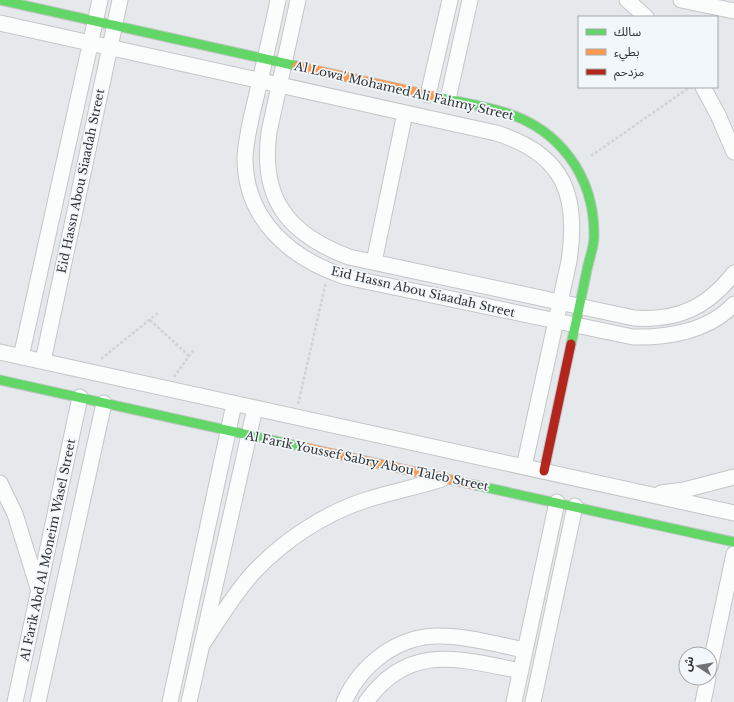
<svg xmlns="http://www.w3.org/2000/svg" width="734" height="702" viewBox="0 0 734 702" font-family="'Libre Baskerville','Noto Sans Arabic',serif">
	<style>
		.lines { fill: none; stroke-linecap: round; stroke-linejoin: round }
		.street-casing { stroke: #c3c6c7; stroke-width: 17 }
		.fast-casing { stroke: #c3c6c7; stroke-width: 11 }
		.slow-casing { stroke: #c3c6c7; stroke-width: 11 }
		.jam-casing { stroke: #c3c6c7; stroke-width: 11 }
		.path { stroke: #d2d2d2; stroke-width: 2.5; stroke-dasharray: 3 2; stroke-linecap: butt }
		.street { stroke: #fbfcfc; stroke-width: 15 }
		.fast { stroke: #63d668; stroke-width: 9 }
		.slow { stroke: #ff974d; stroke-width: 9 }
		.jam { stroke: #b3261e; stroke-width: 9 }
		.labels { text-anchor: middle; stroke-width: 3.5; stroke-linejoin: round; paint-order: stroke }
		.street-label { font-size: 12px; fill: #2f3133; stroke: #f1f7fa }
	</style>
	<rect width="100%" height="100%" fill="#e6e9eb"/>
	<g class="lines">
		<defs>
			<path id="street" d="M278,0C272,30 265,59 258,89C253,111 246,135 245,158C245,220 291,259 346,277L633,337C668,338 709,331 734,304
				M298,0L269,132C260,199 288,234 349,257L634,318C677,321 707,308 734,273
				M627,0L646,17
				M681,0L734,11
				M0,23L496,133C564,154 579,195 569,261L524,467
				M703,87L718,115L734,152
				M428,95L450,0
				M448,99L470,0
				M374,262L405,113
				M0,352L734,513
				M21,357L100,0
				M43,361L120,0
				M0,483L15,514L39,591
				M661,493L684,490L734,477
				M202,645C218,621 233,595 253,573C283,541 323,514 366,500C391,492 417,487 442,479
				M710,667L734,554
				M15,702L80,397
				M38,702L104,403
				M170,702L234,404
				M189,702L255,408
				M344,702C361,664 398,635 441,636C469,636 498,645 525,650
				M366,702C409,642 459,659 521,671
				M514,702L557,502
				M533,702L575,506
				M703,702L708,678"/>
			<path id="fast" d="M0,0L297,66
				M438,97C458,102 480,105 500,111C559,127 595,176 594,237C594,247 589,259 587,270C582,294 577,319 571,344
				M0,380L303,447
				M475,485L734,542"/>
			<path id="slow" d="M297,66L438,97
				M303,447L475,485"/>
			<path id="jam" d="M544,471L571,344"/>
		</defs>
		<use href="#street" class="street-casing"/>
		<use href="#fast" class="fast-casing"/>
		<use href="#slow" class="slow-casing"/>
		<use href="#jam" class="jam-casing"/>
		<path class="path" d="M591,156L690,87
			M150,320L189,356
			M101,359L158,313
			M174,377L194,349
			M298,404L326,282"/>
		<use href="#street" class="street"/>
		<use href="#fast" class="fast"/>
		<use href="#slow" class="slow"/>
		<use href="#jam" class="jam"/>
	</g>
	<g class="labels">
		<g class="street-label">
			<text transform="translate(404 91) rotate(13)" y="4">Al Lowa' Mohamed Ali Fahmy Street</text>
			<text transform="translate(81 181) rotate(-78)" y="4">Eid Hassn Abou Siaadah Street</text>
			<text transform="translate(423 292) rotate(13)" y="4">Eid Hassn Abou Siaadah Street</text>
			<text transform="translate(367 461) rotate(12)" y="4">Al Farik Youssef Sabry Abou Taleb Street</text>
			<text transform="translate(48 550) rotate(-78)" y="4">Al Farik Abd Al Moneim Wasel Street</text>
		</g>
	</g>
	<rect x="578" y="16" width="140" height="72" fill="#f1f7fa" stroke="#a3a8aa"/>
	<rect x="586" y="29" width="20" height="6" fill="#63d668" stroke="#a3a8aa"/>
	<text x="614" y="36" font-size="12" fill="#2f3133">سالك</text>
	<rect x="586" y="49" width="20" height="6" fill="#ff974d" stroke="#a3a8aa"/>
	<text x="614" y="56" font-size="12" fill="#2f3133">بطيء</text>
	<rect x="586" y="69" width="20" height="6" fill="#b3261e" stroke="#a3a8aa"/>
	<text x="614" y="76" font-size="12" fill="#2f3133">مزدحم</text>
	<g transform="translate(698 666) rotate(282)"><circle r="19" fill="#f1f7fa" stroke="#a3a8aa"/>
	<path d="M0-3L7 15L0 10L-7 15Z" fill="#6f7173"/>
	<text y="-6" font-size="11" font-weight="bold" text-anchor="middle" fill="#2f3133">ش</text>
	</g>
</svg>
